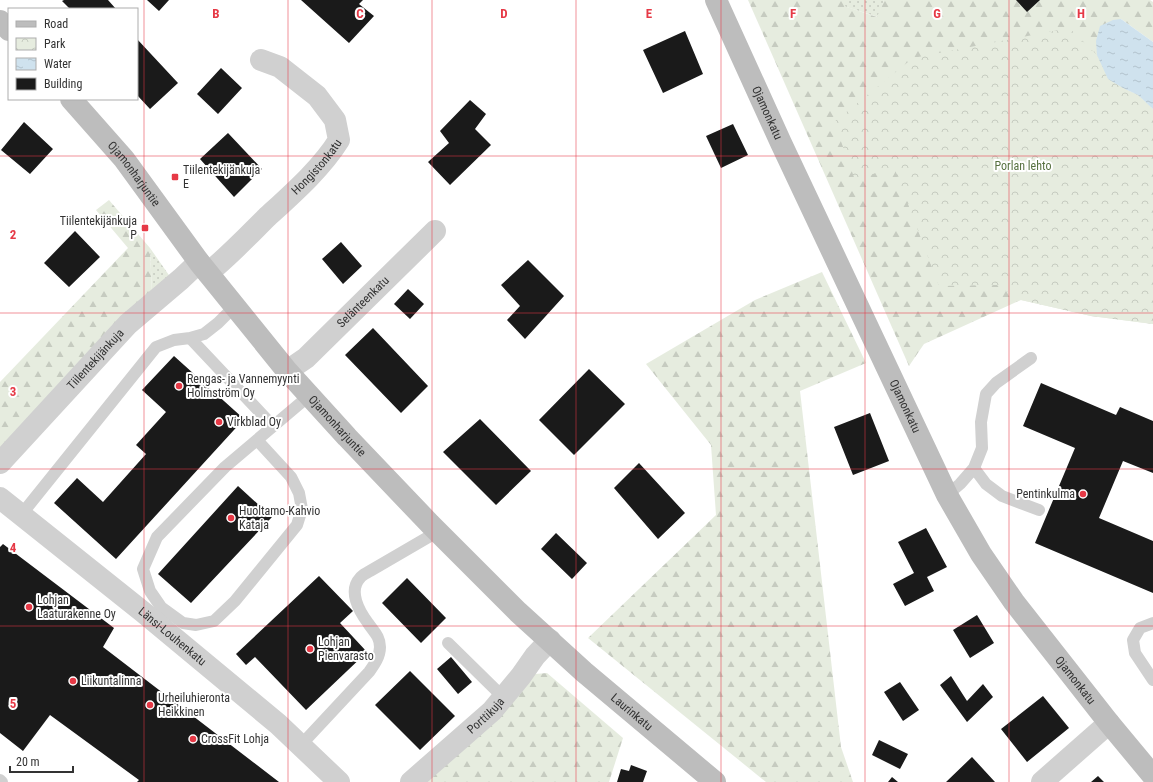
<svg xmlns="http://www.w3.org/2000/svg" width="1153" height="782" viewBox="0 0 1153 782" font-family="'Roboto Condensed',sans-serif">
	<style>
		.grass { fill: url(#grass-dots) }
		.forest { fill: url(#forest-firs) }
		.park { fill: url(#park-crowns) }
		.water { fill: url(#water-ripples) }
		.building { fill: #1a1a1a }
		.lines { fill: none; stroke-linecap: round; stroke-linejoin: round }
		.lane { stroke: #d0d0d0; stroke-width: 12 }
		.street { stroke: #d0d0d0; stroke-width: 22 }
		.secondary { stroke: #bdbdbd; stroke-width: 22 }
		.grid { fill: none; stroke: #e63946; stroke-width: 1; stroke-opacity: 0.55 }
		.poi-dot { fill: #e63946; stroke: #fff; stroke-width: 1.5 }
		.labels { text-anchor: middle; stroke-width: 4; stroke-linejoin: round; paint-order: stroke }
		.street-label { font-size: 12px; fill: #333; stroke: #fff }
		.park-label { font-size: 12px; fill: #56703f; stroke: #fff }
		.poi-label { font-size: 12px; fill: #333; stroke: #fff; text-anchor: start }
		.grid-label { font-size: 13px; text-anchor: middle; font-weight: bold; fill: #e63946; stroke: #fff; stroke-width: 4; stroke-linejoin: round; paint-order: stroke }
	</style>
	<defs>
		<pattern id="grass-dots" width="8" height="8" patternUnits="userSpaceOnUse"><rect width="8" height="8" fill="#e6ecdf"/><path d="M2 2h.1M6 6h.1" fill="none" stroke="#c6cbc0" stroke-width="1.8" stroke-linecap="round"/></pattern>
		<pattern id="forest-firs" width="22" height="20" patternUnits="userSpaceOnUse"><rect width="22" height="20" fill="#e6ecdf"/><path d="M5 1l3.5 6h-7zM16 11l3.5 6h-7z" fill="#c6cbc0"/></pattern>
		<pattern id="park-crowns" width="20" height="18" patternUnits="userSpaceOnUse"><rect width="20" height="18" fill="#e6ecdf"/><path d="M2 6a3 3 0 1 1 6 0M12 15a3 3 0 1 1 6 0" fill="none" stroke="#c6cbc0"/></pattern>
		<pattern id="water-ripples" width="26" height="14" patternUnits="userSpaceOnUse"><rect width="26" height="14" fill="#cfe2ee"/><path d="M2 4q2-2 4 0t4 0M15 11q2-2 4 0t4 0" fill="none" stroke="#b2c2cd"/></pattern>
	</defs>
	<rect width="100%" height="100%" fill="#fff"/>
	<path class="grass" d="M844,0H884L878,17L843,6Z
		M150,248L171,278L152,292Z"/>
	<path class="forest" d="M748,0H844V6L877,17L884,0H1150L1153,2V42L1121,19L1123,88L1138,95L1153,109V324L1091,316L1021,300L924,344L909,366Z
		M109,200L150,248L152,292L0,448V382L128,248L96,210Z
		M822,272L866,363L800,391L841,747L853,782H766L588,638L716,515L711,445L646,364L755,300Z
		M547,673L623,738L609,782H423L535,674Z"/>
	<path class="park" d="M1069,28L1097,55L1108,79L1123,88L1138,95L1153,109V324L1091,316L1021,300L997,285L939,286L894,167L855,180L834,122L913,58Z"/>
	<path class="water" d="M1121,19L1153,42V109L1138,95L1123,88L1108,79L1097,55L1096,41L1100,26L1113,20Z"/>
	<path class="building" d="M64,0H108L116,9H70L62,1Z
		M147,0H169L159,11Z
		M301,0H363L359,4L374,16L349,43Z
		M1016,0H1040L1027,12Z
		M685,31L703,74L663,93L643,50Z
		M137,39L178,83L150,109L137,95Z
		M221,68L242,88L218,114L197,94Z
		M470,100L486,114L475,129L491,145L450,185L428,162L449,143L440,131Z
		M24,122L53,149L30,174L1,150Z
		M733,124L748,155L721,168L706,136Z
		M228,133L262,169L234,197L200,159Z
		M75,231L100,257L69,287L44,263Z
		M341,242L362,266L343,284L322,259Z
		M528,260L564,296L525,339L507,320L520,306L501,285Z
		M408,289L424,304L410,319L394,304Z
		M373,328L428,386L401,413L345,355Z
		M174,356L244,419L116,559L54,503L77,478L103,502L146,454L136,445L166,412L142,390Z
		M589,369L625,404L574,455L539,420Z
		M1041,383L1116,415L1120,407L1153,421V473L1123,461L1099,518L1153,541V593L1035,543L1075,448L1023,426Z
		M870,413L889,461L853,475L834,427Z
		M480,419L531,471L496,505L443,452Z
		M639,463L685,513L658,539L614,488Z
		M238,486L272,517L191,603L158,574Z
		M926,528L947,567L927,577L934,591L905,606L893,584L914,573L898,542Z
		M556,533L587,563L572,579L541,549Z
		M3,544L114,628L103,647L279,782H137L139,780L50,715L23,751L0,733V547Z
		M319,576L353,611L340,623L367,652L306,710L255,657L246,665L236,654Z
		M407,578L446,618L421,643L382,603Z
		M977,615L994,643L970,658L953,630Z
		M451,657L472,682L458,694L437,669Z
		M410,671L455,716L420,750L375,705Z
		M951,676L967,701L983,684L993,697L967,722L940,685Z
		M900,682L919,710L903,721L884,692Z
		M1043,696L1069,728L1027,762L1001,729Z
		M879,740L908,754L900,769L872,755Z
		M972,757L995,782H946Z
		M631,765L647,771L643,782H617L621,769L629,771Z
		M1098,776L1104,782H1091Z
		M892,777L898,782H888Z"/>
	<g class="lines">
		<path class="lane" d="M190,338L273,426
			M257,440L291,477L299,493L302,509L297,525L235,601L214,621L196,625L183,623L161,607L150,591L143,569L157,537L225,467L310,395
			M974,468L986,484L1002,496L1039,510
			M947,495L960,484L974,468L982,448L981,422L986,394L996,383L1031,358
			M21,515L156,347L174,340L190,338L204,334L218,323L235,306
			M1153,623L1140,628L1133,640L1135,653L1153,680
			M448,643L503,697
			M300,746L369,672C374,665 380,657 380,647C380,636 373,631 368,623C359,611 348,591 360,578C362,575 367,573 370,571L437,532
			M0,780L2,782"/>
		<g class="street">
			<path id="s1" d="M208,273C229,256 247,237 266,218C291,195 321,169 339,140L335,120L317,96L280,67L261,60"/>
			<path id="s2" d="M287,371L306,358L435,231"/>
			<path id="s3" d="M0,463L128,324L181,279L199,262"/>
			<path id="s4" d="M0,498L143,612L278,724L339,782"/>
			<path id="s5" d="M411,782L492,711L521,676L535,656L550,640"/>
			<path d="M1042,782L1109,723"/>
		</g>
		<g class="secondary">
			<path id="s6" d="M716,0L781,143L947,495L981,554L1014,602L1109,723L1153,776"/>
			<path d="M0,21L9,30"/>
			<path id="s7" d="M71,99L124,159L199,262L287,371L347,437L430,524L518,612L584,672L715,782"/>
		</g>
	</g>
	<path class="grid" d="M144,0V782M288,0V782M432,0V782M576,0V782M721,0V782M865,0V782M1009,0V782M0,156H1153M0,313H1153M0,469H1153M0,626H1153"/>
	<g class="poi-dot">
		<rect x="171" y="173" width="8" height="8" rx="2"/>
		<rect x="141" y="224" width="8" height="8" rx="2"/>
		<circle cx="179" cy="386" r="4"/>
		<circle cx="219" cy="422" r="4"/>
		<circle cx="1083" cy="494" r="4"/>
		<circle cx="231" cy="518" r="4"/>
		<circle cx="29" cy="607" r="4"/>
		<circle cx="310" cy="649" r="4"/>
		<circle cx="73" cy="681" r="4"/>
		<circle cx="150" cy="705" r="4"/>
		<circle cx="193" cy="739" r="4"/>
	</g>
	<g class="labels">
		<g class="street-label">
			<text dy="4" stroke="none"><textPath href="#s6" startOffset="124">Ojamonkatu</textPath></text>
			<text dy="4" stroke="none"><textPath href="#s1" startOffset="152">Hongistonkatu</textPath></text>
			<text dy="4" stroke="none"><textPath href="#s7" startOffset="98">Ojamonharjuntie</textPath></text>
			<text dy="4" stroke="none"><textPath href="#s2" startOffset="103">Selänteenkatu</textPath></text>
			<text dy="4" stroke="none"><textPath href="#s3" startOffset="141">Tiilentekijänkuja</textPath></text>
			<text dy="4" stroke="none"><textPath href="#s6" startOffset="448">Ojamonkatu</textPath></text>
			<text dy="4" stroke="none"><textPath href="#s7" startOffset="422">Ojamonharjuntie</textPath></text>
			<text dy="4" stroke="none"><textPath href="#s4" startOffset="221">Länsi-Louhenkatu</textPath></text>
			<text dy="4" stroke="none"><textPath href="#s6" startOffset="772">Ojamonkatu</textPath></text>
			<text dy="4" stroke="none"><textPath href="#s7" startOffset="833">Laurinkatu</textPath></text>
			<text dy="4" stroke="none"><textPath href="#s5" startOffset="100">Porttikuja</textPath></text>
		</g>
		<g class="park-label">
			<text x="1023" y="170">Porlan lehto</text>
		</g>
		<g class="poi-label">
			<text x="183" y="174">Tiilentekijänkuja<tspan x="183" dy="14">E</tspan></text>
			<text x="137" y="225" text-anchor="end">Tiilentekijänkuja<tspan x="137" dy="14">P</tspan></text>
			<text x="187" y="383">Rengas- ja Vannemyynti<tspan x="187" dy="14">Holmström Oy</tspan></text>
			<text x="227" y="426">Virkblad Oy</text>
			<text x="1075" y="498" text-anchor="end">Pentinkulma</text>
			<text x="239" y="515">Huoltamo-Kahvio<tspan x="239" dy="14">Kataja</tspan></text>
			<text x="37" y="604">Lohjan<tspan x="37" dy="14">Laaturakenne Oy</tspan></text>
			<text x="318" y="646">Lohjan<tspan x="318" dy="14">Pienvarasto</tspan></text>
			<text x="81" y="685">Liikuntalinna</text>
			<text x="158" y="702">Urheiluhieronta<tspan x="158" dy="14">Heikkinen</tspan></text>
			<text x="201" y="743">CrossFit Lohja</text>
		</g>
	</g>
	<g class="grid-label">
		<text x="216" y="18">B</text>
		<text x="360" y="18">C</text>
		<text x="504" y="18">D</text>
		<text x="649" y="18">E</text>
		<text x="793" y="18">F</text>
		<text x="937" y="18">G</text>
		<text x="1081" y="18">H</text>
		<text x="13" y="239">2</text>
		<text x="13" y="396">3</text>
		<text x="13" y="552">4</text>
		<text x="13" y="708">5</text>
	</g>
	<rect x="8" y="8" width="130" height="92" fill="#ffffff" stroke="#adadad"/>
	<rect x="16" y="21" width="20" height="6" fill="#bdbdbd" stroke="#adadad"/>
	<text x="44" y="28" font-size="12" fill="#333333">Road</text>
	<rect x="16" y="38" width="20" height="12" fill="url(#park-crowns)" stroke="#adadad"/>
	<text x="44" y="48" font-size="12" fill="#333333">Park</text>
	<rect x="16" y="58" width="20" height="12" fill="url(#water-ripples)" stroke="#adadad"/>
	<text x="44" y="68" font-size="12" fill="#333333">Water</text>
	<rect x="16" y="78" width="20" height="12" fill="#1a1a1a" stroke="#adadad"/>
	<text x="44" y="88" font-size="12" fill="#333333">Building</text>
	<path d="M10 766v6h63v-6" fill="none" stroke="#333333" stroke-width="2"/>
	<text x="16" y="766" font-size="12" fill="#333333" stroke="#ffffff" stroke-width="3" paint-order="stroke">20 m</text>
</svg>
